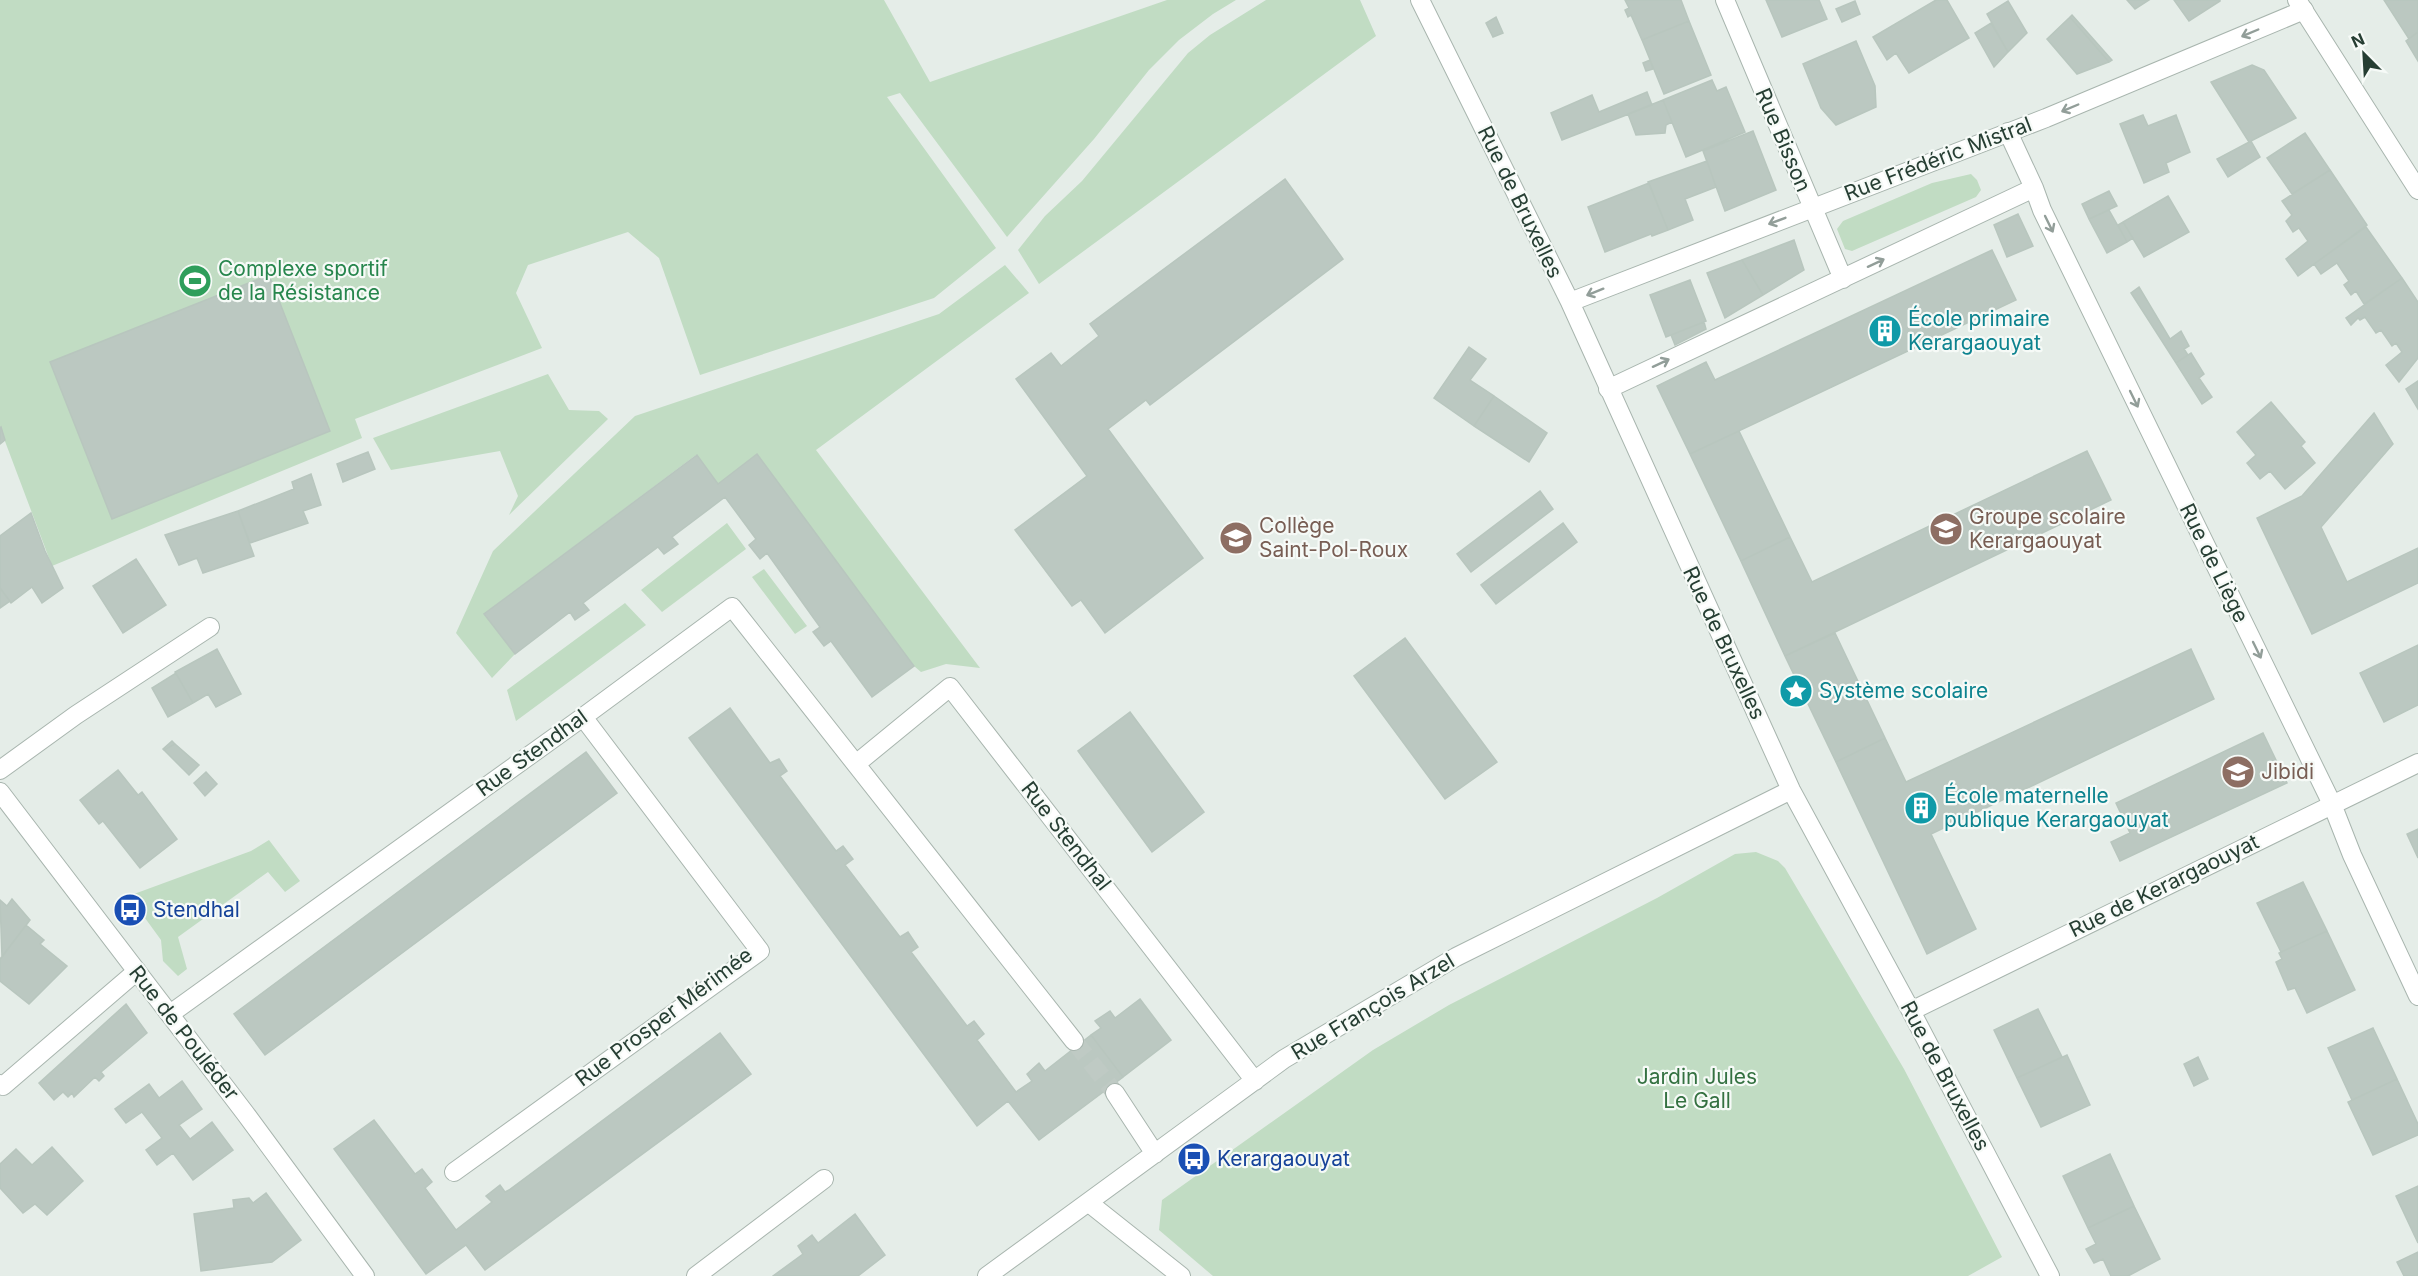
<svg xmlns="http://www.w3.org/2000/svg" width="2418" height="1276" viewBox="0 0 2418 1276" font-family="Inter,sans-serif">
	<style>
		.green { fill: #c1dcc3 }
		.building { fill: #bbc8c1; stroke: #b8c6be; stroke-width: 1.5 }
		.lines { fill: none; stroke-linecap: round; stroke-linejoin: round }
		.minor-tunnel { stroke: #bfcac4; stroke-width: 18; stroke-dasharray: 18 9; stroke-linecap: butt }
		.minor-casing { stroke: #a8b5ae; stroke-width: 20 }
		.tertiary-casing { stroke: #a8b5ae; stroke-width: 20 }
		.minor { stroke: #fff; stroke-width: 18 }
		.tertiary { stroke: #fff; stroke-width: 18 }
		.oneway { stroke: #929e99 }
		.labels { text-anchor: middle; stroke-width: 4.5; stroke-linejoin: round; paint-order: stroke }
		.street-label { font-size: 21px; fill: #263e33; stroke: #f6faf7 }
		.leisure-label { font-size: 21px; fill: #27864d; stroke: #f6faf7; text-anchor: start }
		.culture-label { font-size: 21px; fill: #0d838f; stroke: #f6faf7; text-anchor: start }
		.education-label { font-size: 21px; fill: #785e54; stroke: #f6faf7; text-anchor: start }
		.transit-label { font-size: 21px; fill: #164399; stroke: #f6faf7; text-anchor: start }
		.park-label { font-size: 21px; fill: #347141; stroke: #f6faf7 }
	</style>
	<rect width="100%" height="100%" fill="#e5ede8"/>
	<path class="green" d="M0,0H884L930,82L1167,0H1236L1213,14L1179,40L1149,70L1094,139L1007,237L900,93L887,97L996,248L934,298L700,375L659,258L628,232L528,265L516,293L542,348L355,419L362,438L52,566L0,428Z
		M1266,0H1360L1376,36L1039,284L1018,250L1045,216L1082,181L1188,53L1210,35Z
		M1971,174L1977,180L1981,190L1976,197L1852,251L1845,249L1837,229L1843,221L1932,183Z
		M1005,265L1029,293L816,450L980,668L946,664L921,672L914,666L757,455L718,484L696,455L484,614L515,654L492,678L456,633L493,551L635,416L939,314Z
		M548,374L569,410L599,411L608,419L509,515L518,496L500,451L391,470L373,438Z
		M727,523L746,549L662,612L641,590Z
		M764,569L807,626L795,634L752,577Z
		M625,603L646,625L516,721L507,690Z
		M269,840L300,881L285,892L268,872L178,937L187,969L178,976L163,961L161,940L145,918L134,894L251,851Z
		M1756,852L1778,861L1785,868L1904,1069L2002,1257L1968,1276H1213L1159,1230L1162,1200L1373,1050L1449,1005L1657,898L1735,854Z"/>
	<path class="building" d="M1625,0H1681L1689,21L1642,40L1631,15L1628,17L1625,10L1629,8Z
		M1766,0H1819L1827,19L1782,37Z
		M1936,0H1947L1969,38L1909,73L1896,53L1887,60L1873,37Z
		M2127,0H2149L2135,9Z
		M2174,0H2220V1L2189,21Z
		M2384,0H2418V32L2409,39Z
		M1855,1L1860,14L1842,22L1836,9Z
		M2008,1L2027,33L2008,52L1987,14Z
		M2072,15L2112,60L2109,62L2070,17Z
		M1496,17L1503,33L1493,37L1486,23Z
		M2070,17L2109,62L2077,74L2047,39Z
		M1689,21L1711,75L1664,94L1642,40Z
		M1991,23L2008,52L1994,67L1975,33Z
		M2418,32V61L2406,41Z
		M1856,41L1875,86L1876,107L1836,125L1821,108L1803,64Z
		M1650,60L1653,69L1646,71L1643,63Z
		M2252,65L2264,70L2296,118L2249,142L2211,82Z
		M1712,80L1717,91L1726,87L1745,132L1686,157L1663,100Z
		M1647,92L1652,105L1562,140L1551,113L1592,95L1599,112Z
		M1663,100L1672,122L1666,125L1665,133L1636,135L1628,114Z
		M2143,115L2148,126L2176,115L2190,152L2166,163L2169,172L2144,183L2120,124Z
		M1753,131L1776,190L1725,211L1703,151Z
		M2305,133L2330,170L2292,194L2267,158Z
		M2251,141L2260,157L2228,177L2217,159Z
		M1707,161L1716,187L1685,199L1693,220L1668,230L1648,182Z
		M2330,170L2367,225L2298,276L2286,259L2308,241L2299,228L2293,232L2286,221L2292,215L2282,201Z
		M1285,179L1343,259L1150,405L1146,400L1108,429L1203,558L1105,633L1081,600L1072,606L1015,530L1087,476L1016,379L1051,353L1061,366L1099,336L1090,324Z
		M1649,183L1668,230L1652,236L1651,234L1605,252L1588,207Z
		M2109,191L2117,206L2089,219L2082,204Z
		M2168,196L2189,232L2144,257L2123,222Z
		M2109,210L2127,242L2107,253L2089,219Z
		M2018,214L2033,246L2007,257L1994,225Z
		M2123,222L2133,238L2127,242L2118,225Z
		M2366,227L2402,278L2364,304L2356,291L2351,295L2344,285L2349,281L2337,263L2321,274L2314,264Z
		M1794,240L1804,270L1763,295L1742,260Z
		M1992,250L2016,300L1690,454L1657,386L1706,362L1715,380Z
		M1742,260L1763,295L1725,318L1707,273Z
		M269,275L330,431L112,519L50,362Z
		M2402,278L2418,302V358L2399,382L2386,365L2402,352L2396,343L2392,346L2381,330L2376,333L2365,317L2360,320L2358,318L2351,325L2346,318Z
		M1690,280L1706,321L1666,337L1650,295Z
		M2139,287L2170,339L2181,331L2189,346L2184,349L2188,355L2176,363L2131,293Z
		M1704,322L1706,329L1675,345L1671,335Z
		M1469,347L1486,359L1470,380L1494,396L1474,426L1434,398Z
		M2191,353L2204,374L2199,378L2212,397L2202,404L2176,363Z
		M2418,381V409L2406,389Z
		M1494,396L1547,433L1529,462L1474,426Z
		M2271,402L2305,442L2301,446L2315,463L2285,489L2270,471L2260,479L2247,463L2256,455L2237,432Z
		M2374,413L2393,444L2321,527L2347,582L2418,548V583L2312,634L2257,518L2302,496Z
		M1,427L5,440L0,444V428Z
		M1739,431L1790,537L1741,561L1690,454Z
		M2087,451L2111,500L1785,656L1741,561L1790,537L1812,582Z
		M368,452L375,469L343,482L337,464Z
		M757,454L914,666L872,697L831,641L824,646L813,632L820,627L767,553L760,559L749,545L756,539L725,497L672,537L678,544L664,554L658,547L583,603L589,610L575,620L570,612L515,654L484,614L697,455L718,484Z
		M311,474L321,505L303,511L308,523L250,543L238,511L294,489L292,482Z
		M1540,491L1553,509L1471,572L1457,554Z
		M238,511L254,556L203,573L197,558L179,565L165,535Z
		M31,513L45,551L63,588L42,603L32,587L11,603L0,588V536Z
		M1563,523L1577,542L1496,604L1481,585Z
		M136,559L166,605L123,633L93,586Z
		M0,588L10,601L0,608Z
		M1835,633L1885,738L1836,762L1785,656Z
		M1405,638L1497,762L1445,799L1354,676Z
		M2418,645V705L2384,722L2360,673Z
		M217,649L241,694L216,707L208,694L193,703L175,672Z
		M2191,649L2214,699L1931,834L1976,929L1927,954L1836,762L1885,738L1906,782Z
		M176,673L193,703L168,717L152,688Z
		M730,708L770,763L779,759L787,771L780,776L836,851L843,846L853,859L845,865L900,937L908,932L918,947L911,952L967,1026L974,1021L984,1034L977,1040L1016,1092L1032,1081L1027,1074L1039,1063L1045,1071L1091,1035L1123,1077L1039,1140L1008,1101L977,1126L689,738Z
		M1130,712L1204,812L1152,852L1078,751Z
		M2263,733L2287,783L2120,861L2111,842L2130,833L2116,803Z
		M172,741L175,744L164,750L163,749Z
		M175,744L199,765L189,775L164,750Z
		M586,752L617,793L265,1055L234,1014Z
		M118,770L138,795L142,792L177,839L140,868L103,821L99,824L80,800Z
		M206,772L217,784L205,796L194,783Z
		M2418,829V858L2407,834Z
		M2303,882L2327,931L2281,952L2257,903Z
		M12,899L30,920L2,957L0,900L7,906Z
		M26,925L44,940L40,944L67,966L29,1004L0,981V959Z
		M2327,931L2355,990L2307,1013L2295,988L2288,990L2276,962L2282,959L2279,953Z
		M1140,999L1171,1040L1123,1077L1091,1035L1101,1028L1095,1021L1110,1011L1115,1018Z
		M126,1004L147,1033L101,1072L104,1076L99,1081L95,1077L74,1097L72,1093L68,1097L63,1092L54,1100L39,1083Z
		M2038,1009L2062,1057L2017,1078L1994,1030Z
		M2373,1028L2397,1079L2352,1100L2328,1048Z
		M720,1033L751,1074L485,1270L466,1245L426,1274L334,1149L374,1120L415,1174L422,1169L432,1182L425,1188L456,1230L492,1202L486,1196L500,1185L505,1192L509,1190Z
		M2067,1055L2090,1105L2041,1127L2017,1078Z
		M2198,1057L2208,1079L2194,1086L2184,1064Z
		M2397,1079L2418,1124V1135L2373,1155L2348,1102Z
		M182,1081L202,1109L179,1125L190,1139L212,1122L233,1150L193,1180L173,1153L157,1165L146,1150L162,1138L142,1112L126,1123L115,1109L149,1084L159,1098Z
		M52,1147L83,1181L47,1215L35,1204L23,1213L0,1188V1164L16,1149L32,1165Z
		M2110,1154L2134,1206L2088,1228L2063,1176Z
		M2418,1186V1243L2396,1196Z
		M266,1193L301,1240L272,1262L201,1271L194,1214L234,1208L233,1200L249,1198L253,1203Z
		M2134,1206L2160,1259L2128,1276H2111L2103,1259L2094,1263L2086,1249L2096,1244L2088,1228Z
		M855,1214L885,1255L858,1276H773L803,1254L798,1246L812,1235L818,1243Z
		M2418,1252V1276H2404L2397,1262Z"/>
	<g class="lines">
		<path class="minor-tunnel" d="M1074,1041L1115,1093"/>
		<defs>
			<path id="minor" d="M1420,0L1570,302L1791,790L1911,1011L2050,1276
				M1725,0L1843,279
				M2008,132L2034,188L2042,210L2332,804L2352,855L2418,996
				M1570,302L2046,118L2304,10
				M1608,389L2034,188
				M856,764L950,687L1255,1081
				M0,770L76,715L210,627
				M0,792L245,1113L365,1276
				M1911,1011L2418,763
				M170,1014L583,717L732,607L1074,1041
				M0,1084L3,1086L137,971
				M1115,1093L1155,1154
				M454,1172L760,951L583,717
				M1089,1203L1181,1276
				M696,1276L824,1179
				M987,1276L1284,1059L1456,957L1791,790"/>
			<path id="tertiary" d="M2297,0L2418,190"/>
		</defs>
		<use href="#minor" class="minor-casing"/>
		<use href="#tertiary" class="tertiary-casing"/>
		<use href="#minor" class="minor"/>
		<use href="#tertiary" class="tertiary"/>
	</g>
	<defs><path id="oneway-shaft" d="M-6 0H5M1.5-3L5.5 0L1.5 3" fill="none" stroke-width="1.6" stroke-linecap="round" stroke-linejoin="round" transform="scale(1.5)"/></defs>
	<g class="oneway">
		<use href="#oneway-shaft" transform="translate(2250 33) rotate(157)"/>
		<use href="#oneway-shaft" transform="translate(2070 108) rotate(157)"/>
		<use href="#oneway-shaft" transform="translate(1777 221) rotate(159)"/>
		<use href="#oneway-shaft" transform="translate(2049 224) rotate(64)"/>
		<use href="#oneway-shaft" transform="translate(1876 263) rotate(-25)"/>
		<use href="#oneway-shaft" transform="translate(1595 292) rotate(158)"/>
		<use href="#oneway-shaft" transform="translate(1661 363) rotate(-25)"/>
		<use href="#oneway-shaft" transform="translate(2134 399) rotate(64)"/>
		<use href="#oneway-shaft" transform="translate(2257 650) rotate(64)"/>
	</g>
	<defs>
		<symbol id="stadium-disc" viewBox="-11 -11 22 22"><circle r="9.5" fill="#2e9e5b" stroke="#f6faf7"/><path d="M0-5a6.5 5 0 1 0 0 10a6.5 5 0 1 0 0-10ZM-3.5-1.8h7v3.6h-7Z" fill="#fff"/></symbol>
		<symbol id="building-disc" viewBox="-11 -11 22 22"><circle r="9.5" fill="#0f9aa8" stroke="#f6faf7"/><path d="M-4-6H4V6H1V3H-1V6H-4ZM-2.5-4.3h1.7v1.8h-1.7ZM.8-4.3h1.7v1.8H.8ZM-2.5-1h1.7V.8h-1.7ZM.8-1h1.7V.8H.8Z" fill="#fff"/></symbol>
		<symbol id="school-disc" viewBox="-11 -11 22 22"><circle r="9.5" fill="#8d6e63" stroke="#f6faf7"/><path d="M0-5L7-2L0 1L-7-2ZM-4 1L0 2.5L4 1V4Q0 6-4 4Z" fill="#fff"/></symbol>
		<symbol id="sight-disc" viewBox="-11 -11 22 22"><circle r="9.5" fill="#0f9aa8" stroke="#f6faf7"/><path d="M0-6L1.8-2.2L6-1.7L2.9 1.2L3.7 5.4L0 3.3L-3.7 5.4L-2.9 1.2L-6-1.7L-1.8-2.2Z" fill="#fff"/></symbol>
		<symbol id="bus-disc" viewBox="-11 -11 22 22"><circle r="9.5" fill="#1a4fb4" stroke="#f6faf7"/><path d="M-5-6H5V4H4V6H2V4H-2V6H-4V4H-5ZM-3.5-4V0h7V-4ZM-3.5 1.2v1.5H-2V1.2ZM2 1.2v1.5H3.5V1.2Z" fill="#fff"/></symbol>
	</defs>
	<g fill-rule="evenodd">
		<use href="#stadium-disc" x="176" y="262" width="38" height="38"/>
		<use href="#building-disc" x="1866" y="312" width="38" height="38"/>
		<use href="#school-disc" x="1927" y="510" width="38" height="38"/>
		<use href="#school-disc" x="1217" y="519" width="38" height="38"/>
		<use href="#sight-disc" x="1777" y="672" width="38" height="38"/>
		<use href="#school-disc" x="2219" y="753" width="38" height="38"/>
		<use href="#building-disc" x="1902" y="789" width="38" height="38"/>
		<use href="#bus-disc" x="111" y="891" width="38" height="38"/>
		<use href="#bus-disc" x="1175" y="1140" width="38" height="38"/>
	</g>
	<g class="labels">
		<g class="street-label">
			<text transform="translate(1783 140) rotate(67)" y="7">Rue Bisson</text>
			<text transform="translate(1938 159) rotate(-21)" y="7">Rue Frédéric Mistral</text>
			<text transform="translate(1520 202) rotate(64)" y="7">Rue de Bruxelles</text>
			<text transform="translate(2214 563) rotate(64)" y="7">Rue de Liège</text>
			<text transform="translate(1724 643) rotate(65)" y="7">Rue de Bruxelles</text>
			<text transform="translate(532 753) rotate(-36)" y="7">Rue Stendhal</text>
			<text transform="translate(1066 836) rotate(52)" y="7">Rue Stendhal</text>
			<text transform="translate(2164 886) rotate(-26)" y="7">Rue de Kerargaouyat</text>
			<text transform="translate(1373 1007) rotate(-31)" y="7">Rue François Arzel</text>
			<text transform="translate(664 1017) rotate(-37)" y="7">Rue Prosper Mérimée</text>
			<text transform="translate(184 1033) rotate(52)" y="7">Rue de Pouléder</text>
			<text transform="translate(1945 1076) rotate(62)" y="7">Rue de Bruxelles</text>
		</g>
		<g class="leisure-label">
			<text x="218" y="276">Complexe sportif<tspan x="218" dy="24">de la Résistance</tspan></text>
		</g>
		<g class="culture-label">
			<text x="1908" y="326">École primaire<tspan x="1908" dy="24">Kerargaouyat</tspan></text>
			<text x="1819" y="698">Système scolaire</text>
			<text x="1944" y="803">École maternelle<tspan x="1944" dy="24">publique Kerargaouyat</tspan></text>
		</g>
		<g class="education-label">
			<text x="1969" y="524">Groupe scolaire<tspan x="1969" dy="24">Kerargaouyat</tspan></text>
			<text x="1259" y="533">Collège<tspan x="1259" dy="24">Saint-Pol-Roux</tspan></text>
			<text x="2261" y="779">Jibidi</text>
		</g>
		<g class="transit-label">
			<text x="153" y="917">Stendhal</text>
			<text x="1217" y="1166">Kerargaouyat</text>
		</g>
		<g class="park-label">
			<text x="1697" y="1084">Jardin Jules<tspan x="1697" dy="24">Le Gall</tspan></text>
		</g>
	</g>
	<g transform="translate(2364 54) rotate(336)" stroke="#f6faf7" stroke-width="4.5" paint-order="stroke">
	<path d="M0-4.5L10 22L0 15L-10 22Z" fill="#263e33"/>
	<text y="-9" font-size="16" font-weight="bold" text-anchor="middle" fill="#263e33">N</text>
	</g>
</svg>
